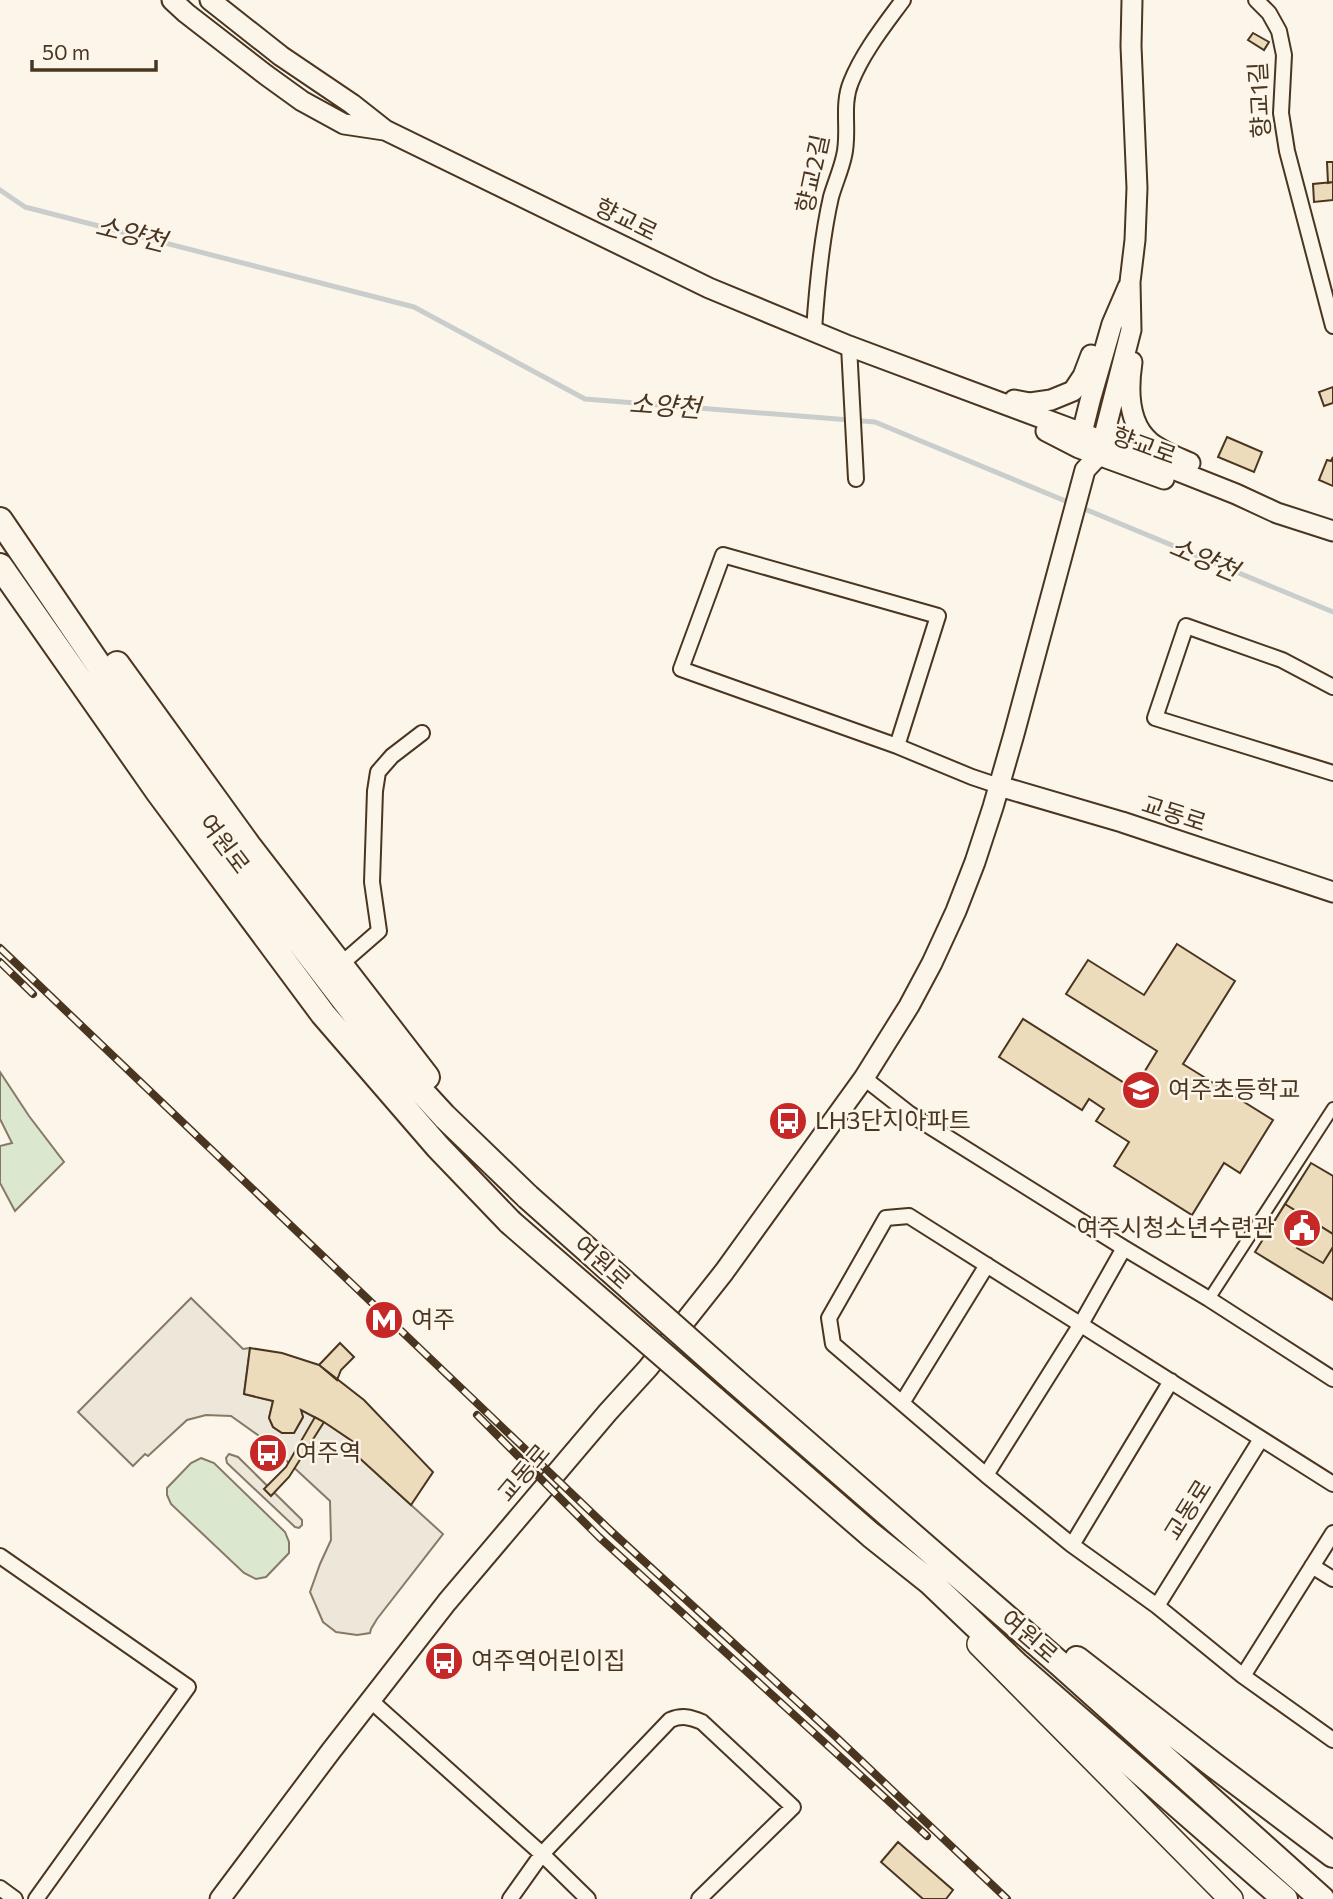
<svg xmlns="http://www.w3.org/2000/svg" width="1333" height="1899" viewBox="0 0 1333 1899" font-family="Commissioner,'Noto Sans KR',sans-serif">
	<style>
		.green { fill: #dce7d0; stroke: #887966; stroke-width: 2 }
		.parking { fill: #ede7d9; stroke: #887966; stroke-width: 2 }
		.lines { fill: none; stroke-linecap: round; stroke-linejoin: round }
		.stream { stroke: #c9cecd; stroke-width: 5 }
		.building { fill: #ecdcbc; stroke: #4a3520; stroke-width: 2 }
		.pedestrian-casing { stroke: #4a3520; stroke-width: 14 }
		.minor-casing { stroke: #4a3520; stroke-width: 18 }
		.tertiary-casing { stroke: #4a3520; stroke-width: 23 }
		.primary-casing { stroke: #4a3520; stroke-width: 26 }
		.trunk-casing { stroke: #4a3520; stroke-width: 28 }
		.pedestrian { stroke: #fbf6e9; stroke-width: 10 }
		.minor { stroke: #fbf6e9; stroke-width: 14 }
		.tertiary { stroke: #fbf6e9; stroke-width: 19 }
		.primary { stroke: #fbf6e9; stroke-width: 23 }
		.trunk { stroke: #fbf6e9; stroke-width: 24 }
		.rail-casing { stroke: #4a3520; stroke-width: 8 }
		.rail { stroke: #fbf6e9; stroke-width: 5; stroke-dasharray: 16; stroke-linecap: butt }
		.trunk-bridge-casing { stroke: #4a3520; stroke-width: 28; stroke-linecap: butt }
		.trunk-bridge { stroke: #fbf6e9; stroke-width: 24 }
		.labels { text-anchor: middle; stroke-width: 5; stroke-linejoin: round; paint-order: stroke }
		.street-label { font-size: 24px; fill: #4a3520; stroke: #fbf6e9 }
		.poi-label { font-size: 24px; fill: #4a3520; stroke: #fbf6e9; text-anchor: start }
		.water-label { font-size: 26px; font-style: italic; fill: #4a3520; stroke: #fbf6e9 }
	</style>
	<rect width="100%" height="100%" fill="#fbf6e9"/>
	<path class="green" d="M0,1072L29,1116L64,1162L15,1211L0,1183V1146L12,1143L0,1119Z
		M201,1458L214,1463L285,1532L289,1542V1553L266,1577L256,1579L244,1573L171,1504L167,1495V1488L191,1463Z"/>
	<path class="parking" d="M191,1298L243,1349L250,1348L244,1394L273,1401L269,1418L273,1427L282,1433H294L303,1417L301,1410L324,1422L358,1445L355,1454L443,1534L377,1619L371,1629L370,1633L357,1635L336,1632L323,1622L310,1592L320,1564L331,1540L330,1501L262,1438L231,1416L206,1415L187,1420L148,1456L145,1454L133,1466L78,1412Z
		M229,1454L238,1457L302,1520V1525L299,1528L295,1527L227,1463L226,1458Z"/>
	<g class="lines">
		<path class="stream" d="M0,190L25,207L414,307L585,399L875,422L1333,612"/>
	</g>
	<path class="building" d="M1253,33L1269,42L1264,50L1248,40Z
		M1327,162H1333V182L1328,183Z
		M1333,182V200L1314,202L1313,184Z
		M1333,387V403L1324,406L1319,392Z
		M1227,437L1262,452L1254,472L1218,457Z
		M1333,457V486L1319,480L1327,460L1331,461Z
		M1177,944L1235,981L1183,1064L1273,1120L1240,1173L1224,1163L1192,1215L1114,1166L1129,1142L1096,1121L1104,1109L1089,1099L1082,1110L999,1057L1023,1019L1134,1089L1157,1051L1066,994L1088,960L1144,995Z
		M1311,1163L1333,1176V1300L1255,1252Z
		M1311,1163L1333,1176V1234L1285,1204Z
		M1285,1204L1313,1222L1297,1248L1323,1263L1333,1247V1300L1255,1252Z
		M340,1343L354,1357L341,1370L337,1380L319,1365Z
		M250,1348L282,1353L319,1365L364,1400L433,1472L411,1505L355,1454L358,1445L324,1422L301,1410L303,1417L294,1433H282L273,1427L269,1418L273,1401L244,1394Z
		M315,1417L324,1422L289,1477L271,1496L264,1489L286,1467Z
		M898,1842L953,1890L946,1899H923L881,1862Z"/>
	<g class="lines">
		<defs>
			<path id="pedestrian" d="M1209,1299L1333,1108"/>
			<path id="minor" d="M1256,0L1269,13L1279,31L1284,55L1281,113L1287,151L1333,326
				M814,330C817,286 821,241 831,197C835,183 841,170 844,156C850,132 841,106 851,82C863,52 884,26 903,0
				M849,346L856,479
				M1333,687L1282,660L1186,626L1155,718L1333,773
				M897,746L938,616L723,555L681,669L897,746L972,777L999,786
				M340,965L379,931L372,882L375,791L378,772L392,756L422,733
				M864,1078L910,1114L1124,1248L1209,1299L1333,1379
				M902,1403L987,1265
				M986,1475L1081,1324L1124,1248
				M1333,1484L909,1216L886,1218L829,1318L833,1344L986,1475L1072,1545L1157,1606L1243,1676L1333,1740
				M1072,1545L1171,1381
				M0,1556L188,1687L36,1899
				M1312,1566L1333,1579
				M1157,1606L1261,1439
				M1243,1676L1333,1533
				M370,1700L542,1854L588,1899
				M0,1888L15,1899
				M510,1899L542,1854L670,1720C682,1715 690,1717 702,1722L793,1807L699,1899"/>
			<path id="tertiary" d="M172,0L186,13L266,75L302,101L344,124L384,130
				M210,0L281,56L352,104L385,130L709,288L849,346L1082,433L1236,494L1277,513L1333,531
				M1132,362C1128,389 1127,423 1150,442C1161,451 1177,457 1190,463
				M1014,400L1030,403L1051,400L1073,391L1083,376L1091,355
				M1046,431L1079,448L1164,479
				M1079,445L1091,397L1112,324L1128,287
				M999,786L1122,822L1333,892
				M220,1899L331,1751L447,1602L608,1412L648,1368L724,1272L864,1078L909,1006L932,963L956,911L975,862L993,807L1014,734L1085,470L1099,455L1131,330L1130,282L1135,240L1137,188L1131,46L1132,0"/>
			<path id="primary" d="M979,1644L1231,1899"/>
			<path id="trunk" d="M0,520L192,802L377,1043L444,1116L528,1197
				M0,566L159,793L323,1014L438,1147L510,1222
				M117,664L248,845L427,1077
				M735,1381L1060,1664L1322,1899
				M713,1398L871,1535L930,1582L1016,1664L1285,1899
				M1077,1659L1211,1763L1333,1855"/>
		</defs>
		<use href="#pedestrian" class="pedestrian-casing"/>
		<use href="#minor" class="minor-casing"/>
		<use href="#tertiary" class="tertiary-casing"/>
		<use href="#primary" class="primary-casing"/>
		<use href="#trunk" class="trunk-casing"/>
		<use href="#pedestrian" class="pedestrian"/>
		<use href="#minor" class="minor"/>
		<use href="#tertiary" class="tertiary"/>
		<use href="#primary" class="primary"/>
		<use href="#trunk" class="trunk"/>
		<defs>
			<path id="rail" d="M0,948L612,1532L834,1735L1007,1899
				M0,962L33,994
				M477,1415L599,1537L927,1836"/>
		</defs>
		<use href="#rail" class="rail-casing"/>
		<use href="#rail" class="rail"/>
		<defs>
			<path id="trunk-bridge" d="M528,1197L735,1381
				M510,1222L713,1398"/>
		</defs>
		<use href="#trunk-bridge" class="trunk-bridge-casing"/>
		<use href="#trunk-bridge" class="trunk-bridge"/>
	</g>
	<defs>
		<symbol id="school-disc" viewBox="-11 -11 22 22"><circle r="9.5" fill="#c62828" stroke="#fbf6e9"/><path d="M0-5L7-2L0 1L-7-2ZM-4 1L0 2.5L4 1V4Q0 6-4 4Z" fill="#fff"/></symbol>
		<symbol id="bus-disc" viewBox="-11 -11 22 22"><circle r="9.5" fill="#c62828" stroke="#fbf6e9"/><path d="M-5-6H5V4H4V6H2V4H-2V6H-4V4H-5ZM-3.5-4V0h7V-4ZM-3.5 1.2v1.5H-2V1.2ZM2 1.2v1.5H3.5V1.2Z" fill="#fff"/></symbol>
		<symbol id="civic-disc" viewBox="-11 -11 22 22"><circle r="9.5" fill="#c62828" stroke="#fbf6e9"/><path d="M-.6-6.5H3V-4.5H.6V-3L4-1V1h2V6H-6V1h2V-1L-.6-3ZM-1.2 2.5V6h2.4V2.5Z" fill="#fff"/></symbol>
		<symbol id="metro-disc" viewBox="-11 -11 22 22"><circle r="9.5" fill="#c62828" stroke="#fbf6e9"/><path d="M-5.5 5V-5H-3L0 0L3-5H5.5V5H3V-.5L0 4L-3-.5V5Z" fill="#fff"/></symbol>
	</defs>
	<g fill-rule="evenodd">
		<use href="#school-disc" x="1119" y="1068" width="44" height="44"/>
		<use href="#bus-disc" x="766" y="1099" width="44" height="44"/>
		<use href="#civic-disc" x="1280" y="1206" width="44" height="44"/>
		<use href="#metro-disc" x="362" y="1298" width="44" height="44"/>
		<use href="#bus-disc" x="246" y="1431" width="44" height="44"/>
		<use href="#bus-disc" x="422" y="1639" width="44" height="44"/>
	</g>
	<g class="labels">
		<g class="street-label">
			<text transform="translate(1260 100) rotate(-93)" y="8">향교1길</text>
			<text transform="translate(813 174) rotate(-78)" y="8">향교2길</text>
			<text transform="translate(626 220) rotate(26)" y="8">향교로</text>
			<text transform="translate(1144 446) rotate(20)" y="8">향교로</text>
			<text transform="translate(1174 814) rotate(18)" y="8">교동로</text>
			<text transform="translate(224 844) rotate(53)" y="8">여원로</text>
			<text transform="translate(602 1263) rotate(42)" y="8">여원로</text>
			<text transform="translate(524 1473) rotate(-50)" y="8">교동로</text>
			<text transform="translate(1188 1510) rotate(-58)" y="8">교동로</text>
			<text transform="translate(1029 1637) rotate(41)" y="8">여원로</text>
		</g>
		<g class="poi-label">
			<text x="1168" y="1098">여주초등학교</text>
			<text x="815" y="1129">LH3단지아파트</text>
			<text x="1275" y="1236" text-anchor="end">여주시청소년수련관</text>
			<text x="411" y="1328">여주</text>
			<text x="295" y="1461">여주역</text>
			<text x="471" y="1669">여주역어린이집</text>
		</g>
		<g class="water-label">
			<text transform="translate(131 234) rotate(14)" y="9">소양천</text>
			<text transform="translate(665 406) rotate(4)" y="9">소양천</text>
			<text transform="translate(1204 559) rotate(23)" y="9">소양천</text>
		</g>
	</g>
	<path d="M32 60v10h124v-10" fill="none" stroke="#4a3520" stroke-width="3.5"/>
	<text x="42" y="60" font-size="21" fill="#4a3520" stroke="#fbf6e9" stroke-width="5" paint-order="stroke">50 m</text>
</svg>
